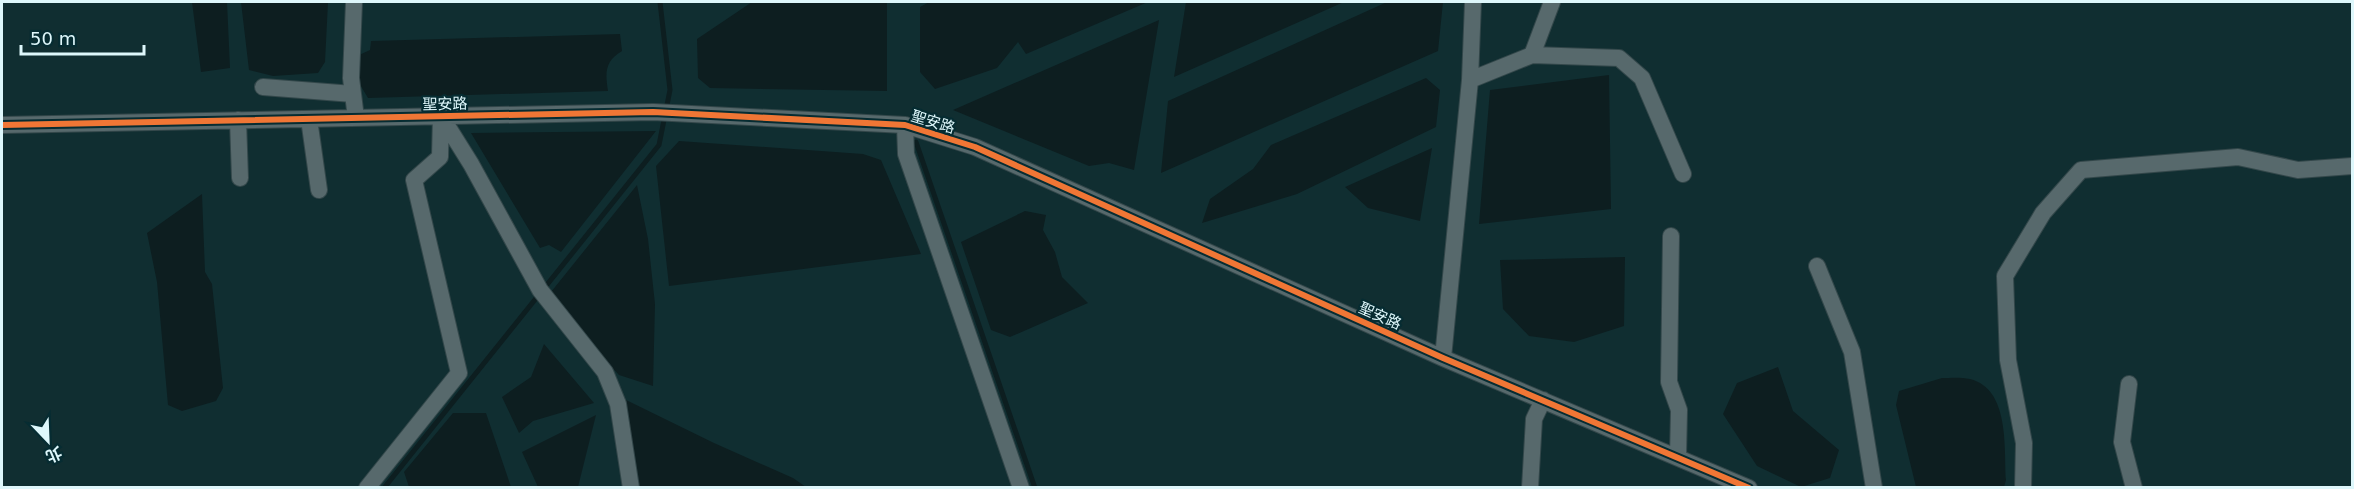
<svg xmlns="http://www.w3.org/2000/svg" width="2354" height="489" viewBox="0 0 2354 489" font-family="'DejaVu Sans','Noto Sans TC',sans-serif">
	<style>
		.water { fill: #0d1e20 }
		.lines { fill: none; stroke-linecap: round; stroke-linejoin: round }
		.stream { stroke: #0d1e20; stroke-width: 5 }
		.minor-casing { stroke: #33474a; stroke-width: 18 }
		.minor { stroke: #57696c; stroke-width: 16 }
		.cycleway-casing { stroke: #062c32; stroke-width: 10 }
		.cycleway { stroke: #f07635; stroke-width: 6 }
		.labels { text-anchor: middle; stroke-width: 4.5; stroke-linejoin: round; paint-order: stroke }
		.street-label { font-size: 15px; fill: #def7fb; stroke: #062c32 }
	</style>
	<rect width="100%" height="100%" fill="#102e31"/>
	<path class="water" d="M192,2H227L230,68L201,72Z
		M241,2H328L325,62L318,73L273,76L249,70Z
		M752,2H887V91L710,88L698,78L697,39Z
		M929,2H1148L1026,54L1018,42L997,68L935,89L920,72V7Z
		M1186,2H1344L1174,77Z
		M1387,2H1443L1438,51L1161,173L1168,101Z
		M1159,20L1134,170L1109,163L1089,166L953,110Z
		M620,34L622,51C605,61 605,72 608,91L368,98L359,83L357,56L370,50L371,41Z
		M1609,75L1611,209L1479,224L1490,90Z
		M1426,78L1440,90L1436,127L1297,194L1202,223L1210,199L1253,169L1271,145Z
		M656,131L561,252L549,245L540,248L471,133Z
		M679,141L863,154L881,160L921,254L669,286L656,166Z
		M1432,148L1420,221L1368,208L1345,187Z
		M637,185L648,239L655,304L653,386L619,375L547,297Z
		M202,194L205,272L212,284L223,388L216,401L182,411L168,405L157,282L147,233Z
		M1025,211L1046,215L1043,230L1055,252L1062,277L1088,303L1010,337L991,330L961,242Z
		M1625,257L1624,326L1574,342L1529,336L1503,309L1500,260Z
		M544,344L594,403L533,421L519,433L502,397L531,377Z
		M1778,367L1793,411L1839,450L1830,478L1801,487L1757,466L1723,414L1737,383Z
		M1942,378C1950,378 1961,377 1970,379C2010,389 2004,448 2006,480L2004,487H1916L1896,405L1899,391Z
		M622,398L714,443L793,478L806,487H633Z
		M453,413H486L511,487H409L404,472Z
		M596,415L578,487H538L522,452Z"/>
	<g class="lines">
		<path class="stream" d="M916,142L1035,488
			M384,488L659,145L670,90L660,2"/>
		<defs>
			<path id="minor" d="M354,2L351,78L356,118
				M1532,55L1552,2
				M1470,80L1532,55L1619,58L1642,78L1683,174
				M263,87L353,94
				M309,119L319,190
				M238,120L240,178
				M2,125L653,112L905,125L975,147L1443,358L1749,488
				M905,125L906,154L1021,488
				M1671,236L1669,382L1679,410L1678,457
				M1817,266L1852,352L1874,488
				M1443,358L1470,80L1473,2
				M2129,384L2122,442L2134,488
				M367,488L459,373L414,180L440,157L441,116L471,164L540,290L605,372L618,404L631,488
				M1530,488L1534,419L1543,400
				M2023,488L2024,443L2008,360L2005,276L2043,213L2081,170L2238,157L2298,170L2352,166"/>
		</defs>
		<use href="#minor" class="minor-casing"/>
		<use href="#minor" class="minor"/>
		<defs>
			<path id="cycleway" d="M2,125L653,112L905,125L975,147L1443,358L1749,488"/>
		</defs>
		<use href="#cycleway" class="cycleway-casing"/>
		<use href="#cycleway" class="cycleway"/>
	</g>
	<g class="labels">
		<g class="street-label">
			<text transform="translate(445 104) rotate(-1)" y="5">聖安路</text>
			<text transform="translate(933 122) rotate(17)" y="5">聖安路</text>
			<text transform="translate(1380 316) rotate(24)" y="5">聖安路</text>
		</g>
	</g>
	<rect width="2354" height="489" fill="none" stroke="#def7fb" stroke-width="6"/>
	<g transform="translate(48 441) rotate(157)" stroke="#062c32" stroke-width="4.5" paint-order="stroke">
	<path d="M0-4.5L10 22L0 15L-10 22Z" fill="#def7fb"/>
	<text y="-9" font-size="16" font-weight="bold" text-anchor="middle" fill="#def7fb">北</text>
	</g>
	<path d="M21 45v9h123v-9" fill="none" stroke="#def7fb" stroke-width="3"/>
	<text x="30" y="45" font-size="18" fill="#def7fb" stroke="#062c32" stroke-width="4.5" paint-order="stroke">50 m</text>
</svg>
